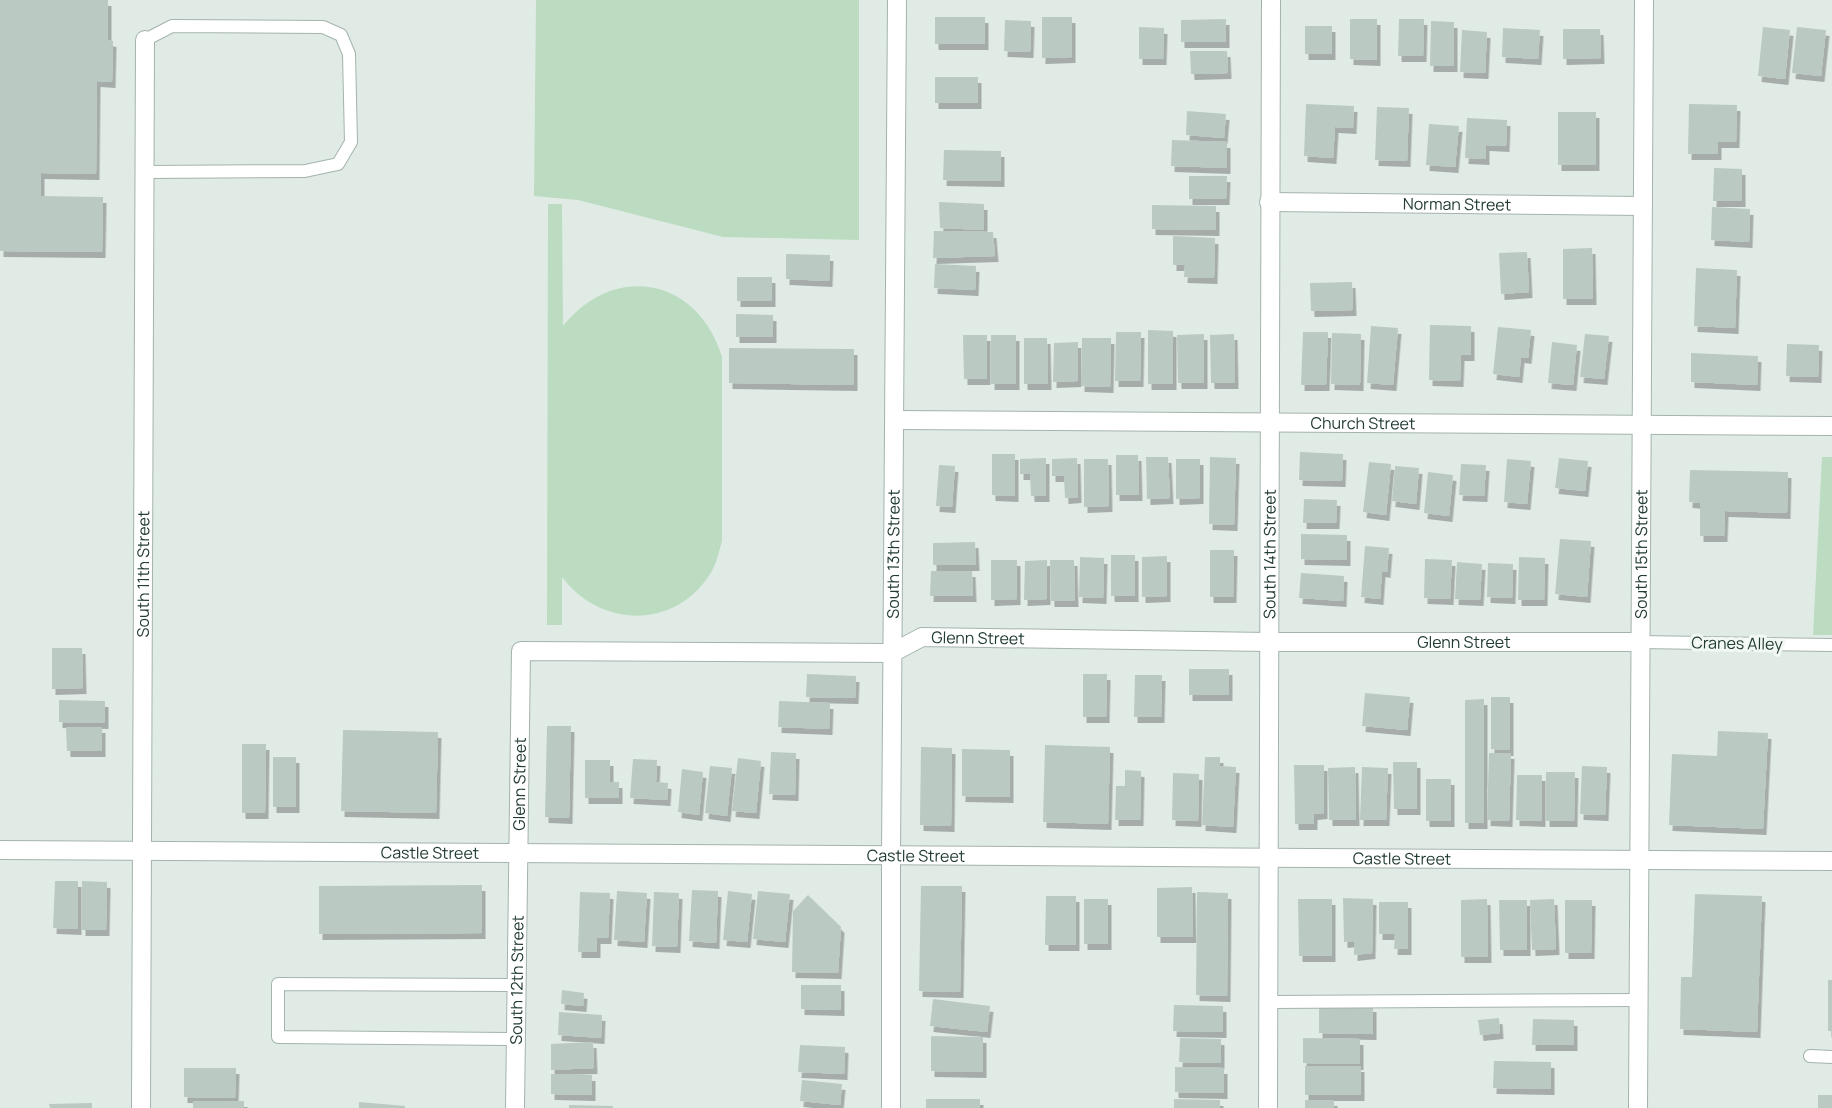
<svg xmlns="http://www.w3.org/2000/svg" width="1832" height="1108" viewBox="0 0 1832 1108" font-family="Manrope,sans-serif">
	<style>
		.green { fill: #bbdcc0 }
		.building { fill: #bac9c1; filter: url(#shadow) }
		.lines { fill: none; stroke-linecap: round; stroke-linejoin: round }
		.service-casing { stroke: #a4b3ac; stroke-width: 14 }
		.minor-casing { stroke: #a4b3ac; stroke-width: 20 }
		.tertiary-casing { stroke: #a4b3ac; stroke-width: 20 }
		.service { stroke: #fff; stroke-width: 12 }
		.minor { stroke: #fff; stroke-width: 18 }
		.tertiary { stroke: #fff; stroke-width: 18 }
		.labels { text-anchor: middle; stroke-width: 6; stroke-linejoin: round; paint-order: stroke }
		.street-label { font-size: 16px; fill: #223c32; stroke: #f2f8f4 }
	</style>
	<defs>
		<filter id="shadow"><feDropShadow dx="3.5" dy="6" stdDeviation="0" flood-color="#0004"/></filter>
	</defs>
	<rect width="100%" height="100%" fill="#e1ebe6"/>
	<path class="green" d="M536,0H859V240L723,237L578,200L534,196Z
		M548,204H562L563,326C614,262 698,277 722,357V541C719,551 717,562 712,571C677,630 601,629 562,577V625H547Z
		M1822,457H1832V635H1813Z"/>
	<path class="building" d="M0,0H108V40L113,41L112,82L97,81L96,174L41,173V196L103,197L102,252L0,251Z
		M935,17H985V44H935Z
		M1042,17H1072V57L1042,58Z
		M1226,19V42H1181V20Z
		M1350,19H1377V60L1350,59Z
		M1399,19H1424L1423,56H1398Z
		M1005,20L1031,21L1030,52L1004,51Z
		M1431,21L1454,22V66H1430Z
		M1305,26H1332V54H1305Z
		M1139,27L1164,28L1163,59H1139Z
		M1763,27L1790,30L1785,79L1758,76Z
		M1797,27L1826,30L1821,76L1792,73Z
		M1503,28L1540,30L1538,59L1502,57Z
		M1563,29H1600L1601,58L1563,59Z
		M1462,30L1487,32L1485,73L1460,72Z
		M1190,51H1227L1228,73L1191,74Z
		M935,77H978V103H935Z
		M1306,104L1354,106L1353,128L1335,127L1333,158L1304,156Z
		M1689,104L1737,105L1736,142H1718V154H1688Z
		M1377,107L1409,108L1407,161L1375,160Z
		M1187,111L1226,114L1224,138L1186,135Z
		M1558,112H1596V165H1558Z
		M1467,118L1507,120L1506,146L1486,145V159L1465,158Z
		M1429,124L1459,126L1455,167L1426,165Z
		M1172,140L1227,142V168L1171,166Z
		M944,150L1001,151V181L943,180Z
		M1714,168L1742,169V201H1713Z
		M1189,176H1227L1226,199H1189Z
		M939,202L984,204V230L940,228Z
		M1152,205L1216,206V230L1152,229Z
		M1712,207L1750,209L1749,242L1711,240Z
		M934,231L993,232L995,256L933,258Z
		M1173,236L1215,238L1214,278L1184,277L1185,265H1173Z
		M1592,248L1593,299H1563V249Z
		M1527,252L1529,292L1501,294L1499,253Z
		M786,254L830,255L829,281L786,279Z
		M935,264L976,266L975,290L934,288Z
		M1696,268L1737,270L1735,328L1694,326Z
		M737,277H772V301H737Z
		M1352,282L1353,310L1311,311L1310,283Z
		M736,314L773,315V337H736Z
		M1430,325L1471,326V355H1461L1460,381L1429,380Z
		M1371,326L1398,328L1393,385L1367,383Z
		M1498,327L1531,330L1528,358L1521,357L1519,377L1493,374Z
		M1148,330L1173,331V384H1148Z
		M1116,332H1141L1140,381H1115Z
		M1303,332H1328L1326,385H1301Z
		M1332,333L1361,334L1360,385L1331,384Z
		M1204,334V383H1178L1177,335Z
		M1234,334L1235,383H1211L1210,335Z
		M1585,334L1609,336L1604,379L1580,377Z
		M963,335H987V379H964Z
		M991,335H1016V384H991Z
		M1024,338H1047L1048,384H1024Z
		M1082,338H1111L1110,387L1081,386Z
		M1078,342V381L1053,382L1054,343Z
		M1552,342L1577,345L1573,385L1548,383Z
		M1787,344L1819,345L1818,377L1786,376Z
		M729,348L854,349V385L729,383Z
		M1691,353L1758,356L1757,385L1691,382Z
		M1300,452L1343,454L1342,481L1299,480Z
		M992,454H1015V496L992,495Z
		M1116,455H1138L1139,495H1116Z
		M1146,457H1168L1170,498L1147,499Z
		M1210,457L1236,458L1234,525L1209,524Z
		M1046,458V496H1031L1030,474H1020V459Z
		M1077,458L1078,497L1065,498L1064,476H1052V459Z
		M1559,458L1588,461L1585,491L1555,488Z
		M1084,459H1108L1109,506L1084,507Z
		M1176,459H1200V498L1176,499Z
		M1507,459L1531,461L1527,504L1504,502Z
		M1369,462L1391,464L1386,515L1363,512Z
		M1461,464L1486,465L1484,496L1459,495Z
		M939,465L955,466L952,507L936,506Z
		M1395,466L1419,468L1416,504L1392,501Z
		M1690,470L1788,472L1787,513L1725,511L1724,536H1700V503L1689,502Z
		M1428,472L1453,475L1449,516L1424,513Z
		M1304,499L1337,500L1336,523H1303Z
		M1301,534L1347,535V560L1301,559Z
		M1560,539L1591,541L1587,597L1555,594Z
		M975,542L976,565H933V543Z
		M1365,546L1389,548L1387,572L1382,571L1380,599L1361,597Z
		M1210,550H1234L1233,597H1210Z
		M1111,555H1135V596H1111Z
		M1167,556V596L1142,597V557Z
		M1080,557L1104,558L1103,598L1079,597Z
		M1519,557L1545,558L1544,600H1518Z
		M1425,559L1452,560L1450,599L1424,598Z
		M991,560H1017V599L991,600Z
		M1047,560V599L1024,600L1025,561Z
		M1050,560H1074L1075,601H1051Z
		M1457,562L1482,564L1480,600L1455,599Z
		M1488,563L1513,564L1512,598L1487,597Z
		M931,571H972L973,596H930Z
		M1301,573L1344,576L1343,601L1299,598Z
		M52,648H82L83,688L52,689Z
		M1189,669H1229V695H1189Z
		M807,674L856,676L855,698L806,697Z
		M1083,674H1107L1106,717H1083Z
		M1135,675H1162L1161,717H1134Z
		M1365,693L1410,697L1407,730L1362,726Z
		M1491,697H1510V750L1491,749Z
		M1484,699V823H1465V700Z
		M59,700L105,701V723L59,722Z
		M779,701L830,703L829,729L778,727Z
		M547,726H571L569,818L545,817Z
		M66,727H102V751H67Z
		M343,730L438,732L436,813L341,811Z
		M1718,731L1768,733L1763,829L1669,825L1672,754L1717,756Z
		M242,744H266L265,813H242Z
		M1045,745L1110,747L1108,824L1043,822Z
		M921,747L952,748L951,826L920,825Z
		M962,749L1010,750V797L962,796Z
		M771,752L796,753L795,795L769,794Z
		M1489,753H1511L1509,821L1487,820Z
		M273,757H296V807H273Z
		M1205,757H1220V766L1236,767L1233,827L1202,825Z
		M738,758L761,761L756,813L732,811Z
		M633,759L657,760L656,782L668,783L667,800L630,798Z
		M585,760H610V782H619V798H585Z
		M1393,762H1417V809H1394Z
		M1294,765H1324V813L1314,814V824H1295Z
		M710,766L732,768L727,816L705,813Z
		M1582,766L1607,767L1605,815L1580,814Z
		M1355,767L1356,820H1329L1328,768Z
		M1362,767L1388,768L1386,820H1360Z
		M682,769L703,772L699,815L678,812Z
		M1125,770L1141,771L1140,820H1115L1116,786H1125Z
		M1546,772H1575L1574,821H1546Z
		M1173,773L1199,774L1198,821L1172,820Z
		M1517,775H1542V821L1516,820Z
		M1426,779H1451V821H1426Z
		M55,881H78V929L53,928Z
		M82,881L107,882L106,930H82Z
		M482,885V933L319,934V886Z
		M921,886H962L960,992L919,991Z
		M1192,887L1193,937H1157V888Z
		M692,890L718,891L716,943L689,941Z
		M617,891L647,893L644,942L614,940Z
		M728,891L752,894L747,942L723,940Z
		M758,891L790,894L785,942L753,939Z
		M580,892L610,893L608,938H597V952H578Z
		M654,892L679,893L677,947L652,946Z
		M1197,892L1228,893L1227,996L1196,995Z
		M1695,894L1762,896L1757,1032L1680,1029L1681,977H1692Z
		M808,895L841,927L838,973L792,972L793,911Z
		M1046,896H1076V945H1045Z
		M1343,898L1373,899L1372,953L1354,955V941L1344,942Z
		M1084,899H1108V944H1084Z
		M1298,899H1332V956H1299Z
		M1487,899L1488,957H1461V900Z
		M1554,899L1556,949L1532,950L1530,900Z
		M1499,900H1527V950H1500Z
		M1565,900H1592L1591,953H1565Z
		M1379,902H1408V949H1394L1395,934H1379Z
		M1828,980H1832V1031H1828Z
		M801,985H841V1010L801,1009Z
		M562,990L584,993L583,1006L561,1004Z
		M933,999L990,1006L987,1032L930,1026Z
		M1174,1005L1223,1006V1032L1173,1031Z
		M1319,1006H1373V1034L1319,1033Z
		M559,1012L602,1015L601,1038L558,1035Z
		M1499,1018L1500,1033L1480,1035L1478,1020Z
		M1533,1019L1574,1020V1045H1532Z
		M931,1036L983,1037V1072L931,1071Z
		M1180,1038L1221,1039V1063L1179,1062Z
		M1303,1038L1360,1039V1064L1303,1063Z
		M593,1042L594,1068L551,1070V1044Z
		M800,1045L845,1047L844,1074L798,1072Z
		M1494,1061L1551,1062V1089L1493,1088Z
		M1305,1066H1361V1095H1305Z
		M1175,1067L1224,1068V1093L1175,1092Z
		M184,1068H236L235,1098L184,1097Z
		M551,1074L592,1075V1095L551,1094Z
		M802,1080L842,1084L840,1105L800,1101Z
		M1818,1095H1832V1108H1818Z
		M926,1099H980V1108H926Z
		M1174,1099L1220,1100V1108H1174Z
		M1305,1100H1334V1108H1305Z
		M193,1101H244V1108H193Z
		M359,1102L405,1106V1108H359Z
		M92,1103V1108H50L49,1104Z
		M569,1105L613,1106V1108H569Z"/>
	<g class="lines">
		<defs>
			<path id="service" d="M145,40L172,26L323,27L341,35L349,54L351,142L338,164L305,171L146,172
				M1641,642L1832,645
				M1269,1002L1639,1000
				M516,1039L278,1037V984L516,985
				M1810,1056L1832,1057"/>
			<g id="minor">
				<path id="s1" d="M1269,202L1643,206"/>
				<path id="s2" d="M895,420L1832,426"/>
				<path id="s3" d="M141,1108L145,40"/>
				<path id="s4" d="M515,1108L521,651L892,653L922,637L1268,642H1641"/>
				<path id="s5" d="M891,1108V855L897,0"/>
				<path id="s6" d="M1268,1108L1271,0"/>
				<path id="s7" d="M1638,1108L1644,0"/>
			</g>
			<g id="tertiary">
				<path id="s8" d="M0,850L1832,861"/>
			</g>
		</defs>
		<use href="#service" class="service-casing"/>
		<use href="#minor" class="minor-casing"/>
		<use href="#tertiary" class="tertiary-casing"/>
		<use href="#service" class="service"/>
		<use href="#minor" class="minor"/>
		<use href="#tertiary" class="tertiary"/>
	</g>
	<g class="labels">
		<g class="street-label">
			<text dy="6" stroke="none"><textPath href="#s1" startOffset="188">Norman Street</textPath></text>
			<text dy="6" stroke="none"><textPath href="#s2" startOffset="468">Church Street</textPath></text>
			<text dy="6" stroke="none"><textPath href="#s5" startOffset="554">South 13th Street</textPath></text>
			<text dy="6" stroke="none"><textPath href="#s6" startOffset="554">South 14th Street</textPath></text>
			<text dy="6" stroke="none"><textPath href="#s7" startOffset="554">South 15th Street</textPath></text>
			<text dy="6" stroke="none"><textPath href="#s3" startOffset="534">South 11th Street</textPath></text>
			<text dy="6" stroke="none"><textPath href="#s4" startOffset="918">Glenn Street</textPath></text>
			<text dy="6" stroke="none"><textPath href="#s4" startOffset="1404">Glenn Street</textPath></text>
			<text transform="translate(1737 643) rotate(1)" y="6">Cranes Alley</text>
			<text dy="6" stroke="none"><textPath href="#s4" startOffset="324">Glenn Street</textPath></text>
			<text dy="6" stroke="none"><textPath href="#s8" startOffset="430">Castle Street</textPath></text>
			<text dy="6" stroke="none"><textPath href="#s8" startOffset="916">Castle Street</textPath></text>
			<text dy="6" stroke="none"><textPath href="#s8" startOffset="1402">Castle Street</textPath></text>
			<text dy="6" stroke="none"><textPath href="#s4" startOffset="128">South 12th Street</textPath></text>
		</g>
	</g>
</svg>
